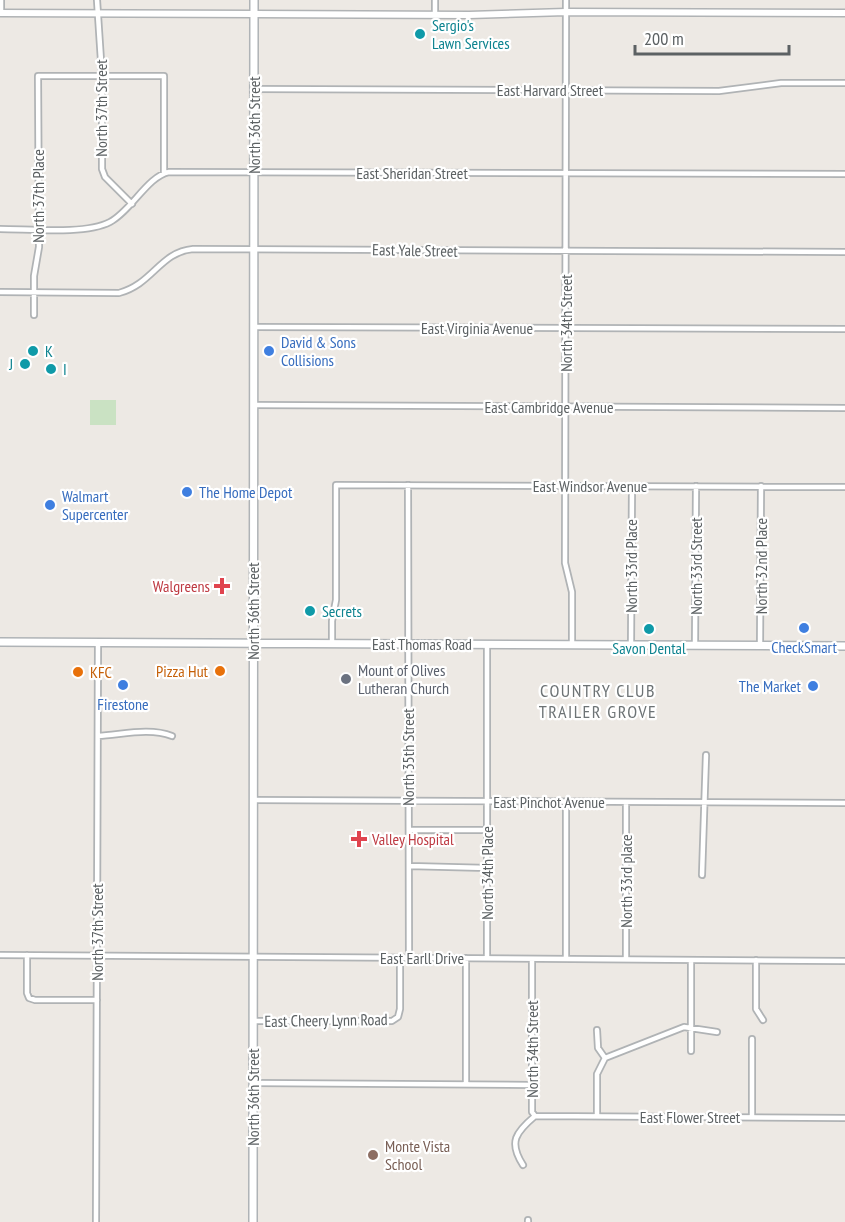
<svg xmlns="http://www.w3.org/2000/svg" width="845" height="1222" viewBox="0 0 845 1222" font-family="'PT Sans Narrow',sans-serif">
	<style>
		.green { fill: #cae2c3 }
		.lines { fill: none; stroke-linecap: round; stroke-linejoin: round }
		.minor-casing { stroke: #b0b3b5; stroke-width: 8 }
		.tertiary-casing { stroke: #b0b3b5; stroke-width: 9 }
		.secondary-casing { stroke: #afb3b6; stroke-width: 10 }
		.minor { stroke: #fff; stroke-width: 4.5 }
		.tertiary { stroke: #fff; stroke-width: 6 }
		.secondary { stroke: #fff; stroke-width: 7 }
		.culture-dot { fill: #0f9aa8; stroke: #fff; stroke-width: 2 }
		.shop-dot { fill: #3f7fe0; stroke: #fff; stroke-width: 2 }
		.health-dot { fill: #e0444e; stroke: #fff; stroke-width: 2 }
		.food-dot { fill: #e8710a; stroke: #fff; stroke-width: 2 }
		.worship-dot { fill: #6b7280; stroke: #fff; stroke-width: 2 }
		.education-dot { fill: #8d6e63; stroke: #fff; stroke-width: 2 }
		.labels { text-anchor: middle; stroke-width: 4.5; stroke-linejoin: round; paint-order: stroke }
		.culture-label { font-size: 16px; fill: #0d838f; stroke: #fff; text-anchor: start }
		.street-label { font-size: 16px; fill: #5c6163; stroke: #fff }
		.shop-label { font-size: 16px; fill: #366cbe; stroke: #fff; text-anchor: start }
		.health-label { font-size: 16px; fill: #be3a42; stroke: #fff; text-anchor: end }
		.worship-label { font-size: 16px; fill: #5b616d; stroke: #fff; text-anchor: start }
		.food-label { font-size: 16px; fill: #c56008; stroke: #fff; text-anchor: end }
		.education-label { font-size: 16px; fill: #785e54; stroke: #fff; text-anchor: start }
		.neighbourhood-label { font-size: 18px; letter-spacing: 1.5px; fill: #6d7375; stroke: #fff }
	</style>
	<rect width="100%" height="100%" fill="#ede9e4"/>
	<path class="green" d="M90,400H116V425H90Z"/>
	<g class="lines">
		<defs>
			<path id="minor" d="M1,0V13
				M97,0L102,76V169L105,177L132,204
				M435,0V15
				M566,0L565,563L572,592V645
				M254,89L719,91L781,83H845
				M0,229C29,229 85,235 110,222C131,211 148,176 169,172L845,174
				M0,292L119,293C153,284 160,252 193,249L845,252
				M34,315V276L39,247L38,76H164V173
				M254,327L845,329
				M254,405L845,408
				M408,485L409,958
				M332,643V621L336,600V485L845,487
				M487,644V958
				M631,645L632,486
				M695,645L696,486
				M760,646L761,486
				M98,736C121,735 149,727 172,736
				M253,800L845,803
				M566,802V959
				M626,802V959
				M409,830H488
				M409,866L488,868
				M702,875L706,755
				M0,955L845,961
				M27,955V993L29,998L35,1000H97
				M466,958V1084
				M532,959V1112L535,1116
				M691,960V1051
				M756,960V1009L763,1020
				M253,1021H392L398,1017L400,1009V958
				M597,1030L598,1048L605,1058
				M752,1039V1117
				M605,1058L684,1027L717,1032
				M253,1083L532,1085
				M535,1116L845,1118
				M597,1116V1074L605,1058
				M523,1165C508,1142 516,1132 535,1116
				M96,1222L98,642
				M528,1222V1220"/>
			<path id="tertiary" d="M0,13L469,15L566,12L845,13"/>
			<path id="secondary" d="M0,642L845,646
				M253,1222L254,0"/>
		</defs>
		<use href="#minor" class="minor-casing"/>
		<use href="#tertiary" class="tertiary-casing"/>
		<use href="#secondary" class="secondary-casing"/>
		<use href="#minor" class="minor"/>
		<use href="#tertiary" class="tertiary"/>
		<use href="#secondary" class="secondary"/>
	</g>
	<g class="culture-dot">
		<circle cx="420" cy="34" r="6"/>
		<circle cx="33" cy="351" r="6"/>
		<circle cx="25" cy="364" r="6"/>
		<circle cx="51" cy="369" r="6"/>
		<circle cx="310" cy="611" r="6"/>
		<circle cx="649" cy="629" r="6"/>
	</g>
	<g class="shop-dot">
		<circle cx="269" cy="351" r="6"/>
		<circle cx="187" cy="492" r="6"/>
		<circle cx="50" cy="505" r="6"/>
		<circle cx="804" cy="628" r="6"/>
		<circle cx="123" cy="685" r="6"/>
		<circle cx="813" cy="686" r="6"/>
	</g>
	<g class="health-dot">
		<path d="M219 577h6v6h6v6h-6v6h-6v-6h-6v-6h6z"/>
		<path d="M356 830h6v6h6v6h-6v6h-6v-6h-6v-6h6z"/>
	</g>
	<g class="food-dot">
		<circle cx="220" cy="671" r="6"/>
		<circle cx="78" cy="672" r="6"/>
	</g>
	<circle class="worship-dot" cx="346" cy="679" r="6"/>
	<circle class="education-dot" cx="373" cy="1155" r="6"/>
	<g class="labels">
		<g class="culture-label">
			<text x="432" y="31">Sergio's<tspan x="432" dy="18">Lawn Services</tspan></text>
			<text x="45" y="357">K</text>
			<text x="13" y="370" text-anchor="end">J</text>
			<text x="63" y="375">I</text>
			<text x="322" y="617">Secrets</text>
			<text x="649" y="654" text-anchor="middle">Savon Dental</text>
		</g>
		<g class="street-label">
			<text x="550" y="96">East Harvard Street</text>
			<text transform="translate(101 108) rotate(-90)" y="6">North 37th Street</text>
			<text transform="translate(254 125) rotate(-90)" y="6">North 36th Street</text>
			<text x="412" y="179">East Sheridan Street</text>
			<text transform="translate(38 196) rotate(-90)" y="6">North 37th Place</text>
			<text transform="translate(415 250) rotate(1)" y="6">East Yale Street</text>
			<text transform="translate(566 323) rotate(-90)" y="6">North 34th Street</text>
			<text x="477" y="334">East Virginia Avenue</text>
			<text x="549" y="413">East Cambridge Avenue</text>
			<text x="590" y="492">East Windsor Avenue</text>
			<text transform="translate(631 566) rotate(-90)" y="6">North 33rd Place</text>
			<text transform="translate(696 566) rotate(-90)" y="6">North 33rd Street</text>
			<text transform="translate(761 566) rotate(-90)" y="6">North 32nd Place</text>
			<text transform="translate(253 611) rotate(-90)" y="6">North 36th Street</text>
			<text x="422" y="650">East Thomas Road</text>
			<text transform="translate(408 757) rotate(-90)" y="6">North 35th Street</text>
			<text x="549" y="808">East Pinchot Avenue</text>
			<text transform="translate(487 873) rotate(-90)" y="6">North 34th Place</text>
			<text transform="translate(626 881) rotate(-90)" y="6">North 33rd place</text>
			<text transform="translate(97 932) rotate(-90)" y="6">North 37th Street</text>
			<text x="422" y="964">East Earll Drive</text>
			<text transform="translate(326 1020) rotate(-1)" y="6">East Cheery Lynn Road</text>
			<text transform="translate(532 1049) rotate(-90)" y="6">North 34th Street</text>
			<text transform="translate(253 1097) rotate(-90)" y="6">North 36th Street</text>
			<text x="690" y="1123">East Flower Street</text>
		</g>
		<g class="shop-label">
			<text x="281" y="348">David &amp; Sons<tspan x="281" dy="18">Collisions</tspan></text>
			<text x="199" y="498">The Home Depot</text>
			<text x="62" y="502">Walmart<tspan x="62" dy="18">Supercenter</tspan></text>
			<text x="804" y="653" text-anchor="middle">CheckSmart</text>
			<text x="801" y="692" text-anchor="end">The Market</text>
			<text x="123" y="710" text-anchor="middle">Firestone</text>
		</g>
		<g class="health-label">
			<text x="210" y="592">Walgreens</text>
			<text x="372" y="845" text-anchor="start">Valley Hospital</text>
		</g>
		<g class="worship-label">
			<text x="358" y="676">Mount of Olives<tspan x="358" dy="18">Lutheran Church</tspan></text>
		</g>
		<g class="food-label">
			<text x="208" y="677">Pizza Hut</text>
			<text x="90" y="678" text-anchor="start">KFC</text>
		</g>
		<g class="education-label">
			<text x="385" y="1152">Monte Vista<tspan x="385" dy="18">School</tspan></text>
		</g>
		<g class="neighbourhood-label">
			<text x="598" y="697">COUNTRY CLUB<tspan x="598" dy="21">TRAILER GROVE</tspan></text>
		</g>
	</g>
	<path d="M635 45v9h154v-9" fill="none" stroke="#5c6163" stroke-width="3"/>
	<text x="644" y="45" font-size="18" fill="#5c6163" stroke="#ffffff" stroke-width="4.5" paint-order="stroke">200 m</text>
</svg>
